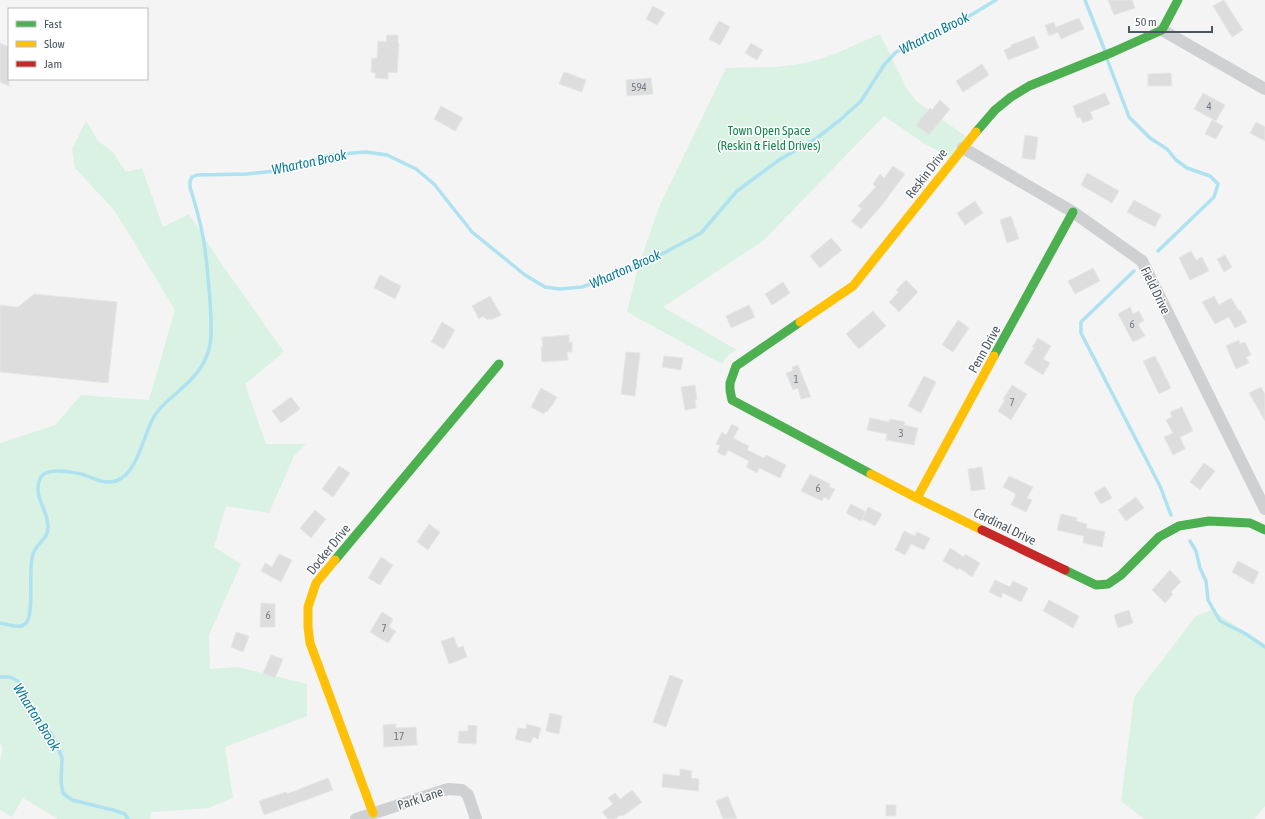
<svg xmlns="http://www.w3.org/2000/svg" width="1265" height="819" viewBox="0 0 1265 819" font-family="'Asap Condensed',sans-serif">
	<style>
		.green { fill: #d9f2e3 }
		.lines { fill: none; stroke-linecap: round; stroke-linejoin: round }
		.stream { stroke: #aee2f0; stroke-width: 3.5 }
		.building { fill: #ddddde; stroke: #e5e6e7 }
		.street { stroke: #ced0d2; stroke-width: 12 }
		.fast { stroke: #4caf50; stroke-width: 9 }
		.slow { stroke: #ffc107; stroke-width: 9 }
		.jam { stroke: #c62828; stroke-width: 9 }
		.labels { text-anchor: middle; stroke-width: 3; stroke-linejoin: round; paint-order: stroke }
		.number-label { font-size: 11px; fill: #707881 }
		.park-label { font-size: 13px; fill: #17864f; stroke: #fff }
		.street-label { font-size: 13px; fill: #4a5661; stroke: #fff }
		.water-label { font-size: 14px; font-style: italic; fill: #0c7c9b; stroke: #fff }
	</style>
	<rect width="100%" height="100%" fill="#f4f4f4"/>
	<path class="green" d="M880,34L906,87L916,101L968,138L956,160L925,144L884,116L763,241L663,307L737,350L727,356L722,364L627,312L638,268L659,207L726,68C758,67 789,69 820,59C840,53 860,42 880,34Z
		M86,121L98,141L113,152L126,172L142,168L163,227L189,214L223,266L284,352L245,384L266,444H306L294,456L269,513L226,506L214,547L241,564L209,635L210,669L238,667L307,684V716L225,747L233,798L209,808L151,812L150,819H58L23,798L12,817L0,810V761L3,748L0,744V443L55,425L81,395L149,400L175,310L115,211L75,168L72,149Z
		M1211,610L1265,644V806L1254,819H1144L1121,801L1134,697L1196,616Z"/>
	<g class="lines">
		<path class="stream" d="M1085,0L1105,51
			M1107,59L1129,117L1150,138L1167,149L1176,160L1187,168L1210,176L1218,184L1214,197L1158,251
			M1134,271L1081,322V333L1160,486L1171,515
			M1190,541L1196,551L1200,568L1206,581L1208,600L1220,621L1246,634L1265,647
			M0,623C8,624 20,630 26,623C33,616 30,584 31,573C31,567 31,557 34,552C38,542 49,538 48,526C48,509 31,495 41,477C47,467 71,472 81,474C92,477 104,485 116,481C139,473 143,433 155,415C167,397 189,387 201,367C215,346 211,324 210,300C208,279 207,258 203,237C200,220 195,203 190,187V181L192,177L197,175L247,174L285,170L329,155L366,152L387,155L416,169L434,184L472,232L525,275L545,287L560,289L582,287L611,277L664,253L701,233L737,191L779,160L817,138L840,120L861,101L884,65L896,52L951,27L996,0
			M0,677H10L18,681L28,707L51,733L57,745L62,758L61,782L63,793L72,800L113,810L125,814L128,819"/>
	</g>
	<path class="building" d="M1108,0H1132L1135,8L1114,15Z
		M1224,0L1243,30L1232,37L1213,6Z
		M653,6L665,13L657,25L646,19Z
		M1079,18L1084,29L1061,39L1058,32L1049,36L1045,25L1054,22L1056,28V27Z
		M719,21L730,27L720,45L709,39Z
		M387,35H398V43L399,44L397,73L388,72V79L375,78V73L371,72L372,58L377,59L378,41L386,42Z
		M1034,36L1039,48L1008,60L1004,50L1011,47V45Z
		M0,43L9,47V86L0,82Z
		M751,43L763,50L757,60L745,53Z
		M982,64L989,75L963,92L956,81Z
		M564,72L586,80L582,92L559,84Z
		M1171,73L1172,86H1148V74Z
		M651,78L653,94L627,96L626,80Z
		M1105,93L1110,104L1090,112L1093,119L1083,123L1080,117L1077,118L1073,106Z
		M1203,93L1225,105L1216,121L1194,109Z
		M940,100L950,109L929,135L916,125L930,108L932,110Z
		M441,106L463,118L455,131L434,119Z
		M1212,120L1223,126L1216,139L1205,134Z
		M1256,122L1265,127V141L1250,133Z
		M1025,135L1038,137L1035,160L1022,158Z
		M893,166L905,174L882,205L861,229L851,221L862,209L858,206L876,187L873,184L880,174L884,178Z
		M1087,173L1119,191L1112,203L1081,185Z
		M1134,200L1161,215L1155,227L1127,212Z
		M975,201L983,213L965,225L957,213Z
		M1011,216L1019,239L1007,243L1000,220Z
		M831,238L842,250L820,268L810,256Z
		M1191,251L1196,260L1202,257L1209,271L1190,280L1179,258Z
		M1225,255L1232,267L1224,272L1217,259Z
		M1093,268L1100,281L1075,294L1068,281Z
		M380,275L401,286L395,299L374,288Z
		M906,280L918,292L899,312L889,302L899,292L896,290Z
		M783,282L790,293L772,305L765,294Z
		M34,294L117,302L108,383L0,372V305L18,307Z
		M490,296L501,315L491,320L490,318L487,320L485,317L484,318L483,316L479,319L472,306Z
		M1214,296L1219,305L1231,298L1239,311L1240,310L1247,322L1235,328L1229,317L1215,324L1202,302Z
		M749,305L755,317L731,328L726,316Z
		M1130,307L1133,314L1139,311L1144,321L1138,324L1145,336L1133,342L1118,314Z
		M873,311L886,326L859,349L846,334Z
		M958,320L969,328L953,352L942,345Z
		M442,322L455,330L444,349L431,342Z
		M569,335V342H572V352H567L568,360L542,362L541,347H543L542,337Z
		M1038,338L1051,346L1043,359L1050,363L1043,375L1024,363L1034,348L1032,347Z
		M1239,340L1240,344L1245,342L1251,355L1246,357L1249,363L1236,369L1226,346Z
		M626,352L640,353L635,396L621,394Z
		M664,356L683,358L681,370L662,367Z
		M1155,356L1171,388L1159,394L1143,361Z
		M798,365L811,397L801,399L798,388L793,390L786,373L793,371L792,367Z
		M924,376L936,382L921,413L908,406Z
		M695,385L697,399L695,400L696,408L685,410L681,387Z
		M1012,385L1027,394L1011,420L998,411L1005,400L1003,399Z
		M1261,387L1265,394V421L1249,393Z
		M541,388L557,397L552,406H551L547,412L546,411L544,414L531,407Z
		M291,397L300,409L281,423L272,411Z
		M1182,407L1193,431L1180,437L1185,449L1173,455L1164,437L1173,433L1166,420L1172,417L1170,412Z
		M870,418L890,422V419L905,422L904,425L918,428L914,445L886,440L887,434L867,430Z
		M732,424L739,428L733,438L749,446L747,450L764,458L766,455L786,465L780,478L759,468L757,473L746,467L749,461L728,450L725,456L717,452L720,446L716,444L722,432L726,435Z
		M1204,463L1215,471L1200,490L1190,482Z
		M339,466L350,473L333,497L322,489Z
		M982,467L985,489L971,491L968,469Z
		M810,474L830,484L829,487L835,489L829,500L824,497L822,501L801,491Z
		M1009,476L1033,487L1027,498L1032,500L1026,512L1011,505L1016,494L1003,487Z
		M1105,486L1112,498L1101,504L1094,493Z
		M1136,497L1144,508L1126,521L1118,510Z
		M851,504L866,512L861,521L846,513Z
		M868,507L882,514L875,526L862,519Z
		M315,510L326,519L311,538L300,528Z
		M1061,514L1077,518L1076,521L1087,524L1086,528L1105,532L1102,547L1083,543L1084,536L1057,530Z
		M429,524L440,532L428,550L417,542Z
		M904,531L915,536L917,532L930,538L924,550L911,544L905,555L895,550Z
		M950,548L964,557L965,554L980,563L972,577L959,568L958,570L943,561Z
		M279,554L292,560L281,582L261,571L265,563L272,567Z
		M381,557L393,565L380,585L368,578Z
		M1238,561L1259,572L1253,584L1232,572Z
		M1170,570L1181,582L1171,592L1173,594L1165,603L1152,590Z
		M995,580L1010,587L1013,581L1028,588L1021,602L1003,593L1001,598L989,592Z
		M1049,600L1079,616L1073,628L1043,611Z
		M261,603L275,604V627H260Z
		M1129,610L1133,623L1118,628L1114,615Z
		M382,612L393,619L389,627L396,631L388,643L370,632Z
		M236,632L249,636L243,652L231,647Z
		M454,637L458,648L463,646L467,657L449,664L441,641Z
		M271,655L283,659L275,678L263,673Z
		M670,675L683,680L666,727L653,722Z
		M550,713L562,716L559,734L546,731Z
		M396,724V728L416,727L417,745L384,747L383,725Z
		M527,724L541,728L538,739L533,737L531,743L515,739L518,728L526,729Z
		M468,725L477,726L476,744L458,743L459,731H468Z
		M680,769L692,771L691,778L699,779L698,791L662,787L663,774L680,776Z
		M328,778L333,790L264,815L259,801L286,792L287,794Z
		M632,790L642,802L623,816L621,815L615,819H608L602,812L613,804L608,798L615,793L620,799Z
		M728,796L737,819H723L716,801Z
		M886,805H896V816H886Z"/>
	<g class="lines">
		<path class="street" d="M1162,30L1265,89
			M963,148L1073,212L1142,261L1265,509
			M356,819L448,789L462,790L468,795L476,819"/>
		<path class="fast" d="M976,132L995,110L1011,97L1029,86L1113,52L1162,30L1178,0
			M800,322L736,366L730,383V390L732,400L871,474
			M994,356L1073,212
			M335,560L499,364
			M1065,570L1096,585L1108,584L1121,575L1159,537L1179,526L1209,521L1250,523L1265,530"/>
		<path class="slow" d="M800,322L853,286L976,132
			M871,474L917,498L982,530
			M917,498L994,356
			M335,560L316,583L308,607V627L310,643L373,813"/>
		<path class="jam" d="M982,530L1065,570"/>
	</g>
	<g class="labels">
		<g class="number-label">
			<text x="639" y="91">594</text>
			<text x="1209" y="110">4</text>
			<text x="1132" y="328">6</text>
			<text x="796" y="383">1</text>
			<text x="1012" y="406">7</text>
			<text x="901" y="437">3</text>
			<text x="818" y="492">6</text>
			<text x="268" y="619">6</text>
			<text x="384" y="632">7</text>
			<text x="399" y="740">17</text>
		</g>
		<g class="park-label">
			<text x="769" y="135">Town Open Space<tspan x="769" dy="15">(Reskin &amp; Field Drives)</tspan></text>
		</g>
		<g class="street-label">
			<text transform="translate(926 173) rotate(-52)" y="5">Reskin Drive</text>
			<text transform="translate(1156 290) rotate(64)" y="5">Field Drive</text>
			<text transform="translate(984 349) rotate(-61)" y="5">Penn Drive</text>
			<text transform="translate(1005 526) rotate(26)" y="5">Cardinal Drive</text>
			<text transform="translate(328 549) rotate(-51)" y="5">Docker Drive</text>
			<text transform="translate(420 798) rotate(-18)" y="5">Park Lane</text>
		</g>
		<g class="water-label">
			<text transform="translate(934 33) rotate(-27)" y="5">Wharton Brook</text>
			<text transform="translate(309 162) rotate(-12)" y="5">Wharton Brook</text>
			<text transform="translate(625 269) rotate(-24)" y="5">Wharton Brook</text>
			<text transform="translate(37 717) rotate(58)" y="5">Wharton Brook</text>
		</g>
	</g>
	<rect x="8" y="8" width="140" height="72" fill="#ffffff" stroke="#b7bbc0"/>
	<rect x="16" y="21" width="20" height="6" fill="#4caf50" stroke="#b7bbc0"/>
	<text x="44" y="28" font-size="12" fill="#4a5661">Fast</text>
	<rect x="16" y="41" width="20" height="6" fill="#ffc107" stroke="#b7bbc0"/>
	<text x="44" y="48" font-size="12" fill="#4a5661">Slow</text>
	<rect x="16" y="61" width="20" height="6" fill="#c62828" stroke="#b7bbc0"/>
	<text x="44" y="68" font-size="12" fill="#4a5661">Jam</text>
	<path d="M1129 26v6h83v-6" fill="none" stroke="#4a5661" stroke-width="2"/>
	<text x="1135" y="26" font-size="12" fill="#4a5661" stroke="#ffffff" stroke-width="3" paint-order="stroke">50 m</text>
</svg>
